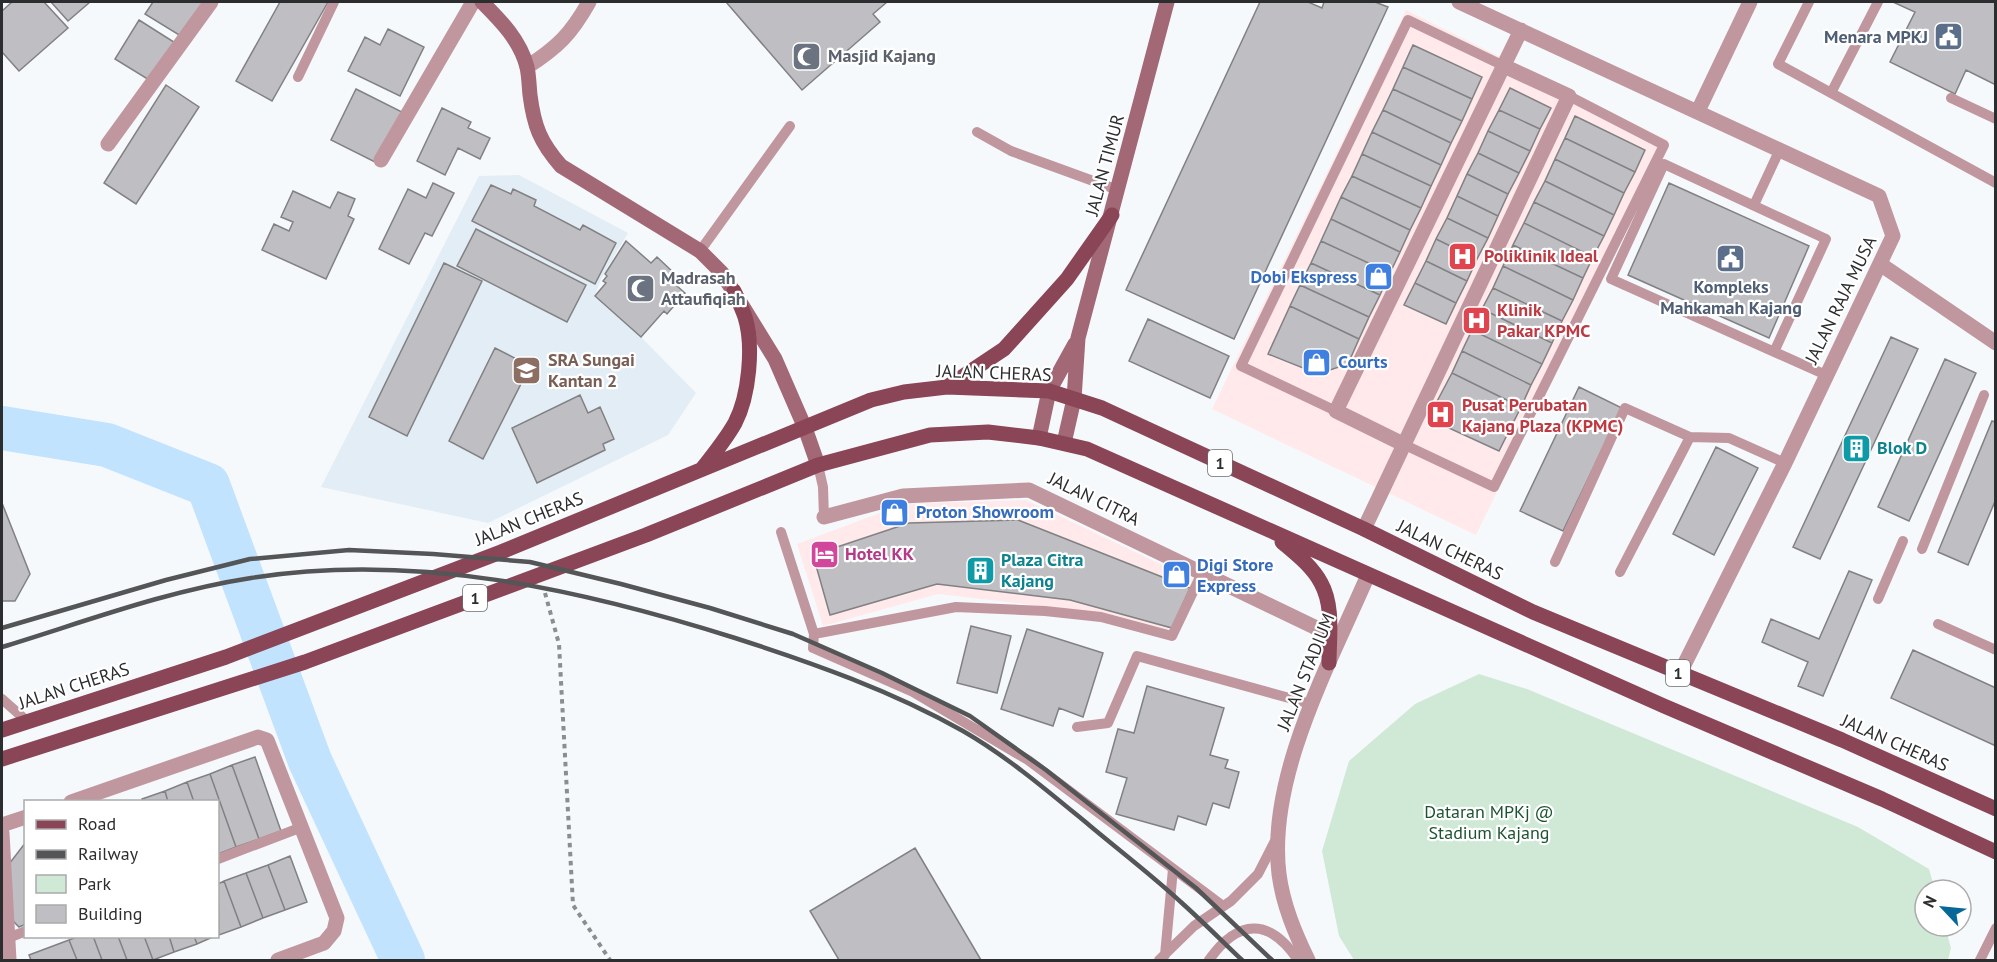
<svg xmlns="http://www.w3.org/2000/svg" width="1997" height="962" viewBox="0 0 1997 962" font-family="'PT Sans',sans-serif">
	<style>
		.commercial { fill: #ffe9ea }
		.built { fill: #e3edf5 }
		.green { fill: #d0e9d6 }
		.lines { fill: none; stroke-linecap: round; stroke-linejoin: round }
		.river { stroke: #c1e3fe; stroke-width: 44 }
		.building { fill: #bfbec2; stroke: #818184; stroke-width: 1.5 }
		.path { stroke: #8b8d8f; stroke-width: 4; stroke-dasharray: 4.5 4.5; stroke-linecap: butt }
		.service { stroke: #c0979f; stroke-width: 10 }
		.minor { stroke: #c0979f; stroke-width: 15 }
		.tertiary { stroke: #c0979f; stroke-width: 15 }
		.secondary { stroke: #a26875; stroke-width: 15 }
		.primary { stroke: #8a4557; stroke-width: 15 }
		.rail { stroke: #535556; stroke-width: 4.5 }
		.labels { text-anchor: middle; stroke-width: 4.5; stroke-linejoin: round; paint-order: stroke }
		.shield { fill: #fff; stroke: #6b6c6d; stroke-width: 1.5 }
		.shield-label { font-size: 16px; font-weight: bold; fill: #2c2d2e }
		.service-label { font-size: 18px; font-weight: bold; fill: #4e5e75; stroke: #fff; text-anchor: end }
		.worship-label { font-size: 18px; font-weight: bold; fill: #5b616d; stroke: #fff; text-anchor: start }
		.street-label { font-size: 18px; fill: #2c2d2e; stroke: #fff }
		.health-label { font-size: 18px; font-weight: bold; fill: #be3a42; stroke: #fff; text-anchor: start }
		.shop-label { font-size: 18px; font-weight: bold; fill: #366cbe; stroke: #fff; text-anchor: start }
		.education-label { font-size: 18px; font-weight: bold; fill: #785e54; stroke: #fff; text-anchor: start }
		.culture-label { font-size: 18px; font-weight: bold; fill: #0d838f; stroke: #fff; text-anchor: start }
		.hotel-label { font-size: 18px; font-weight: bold; fill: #b23c85; stroke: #fff; text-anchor: start }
		.park-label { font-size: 18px; fill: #1c5330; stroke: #fff }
	</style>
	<rect width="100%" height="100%" fill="#f6f9fc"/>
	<path class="commercial" d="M1406,10L1667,140L1476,535L1212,409Z
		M1026,500L1194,580L1170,630L1102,613L938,594L823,626L797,544L904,504Z"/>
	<path class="built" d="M519,175L628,233L601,279L595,296L641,337L696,393L668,435L488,523L321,487L479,176Z"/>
	<path class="green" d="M1479,674L1527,689L1858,827L1929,869L1935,890H1925V926H1945L1951,948L1948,960H1354L1339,936L1322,851L1349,761L1415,704Z"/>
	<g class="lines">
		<path class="river" d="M2,428L107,445L208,485L310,761L403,960"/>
	</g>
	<path class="building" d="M12,2H44L68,28L19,71L2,52V11Z
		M51,2H90L68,21Z
		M153,2H205L184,38L145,14Z
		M280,2H328L272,101L236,81Z
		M726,2H887L873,14L880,22L802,90Z
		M1260,2H1308L1322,8L1324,2H1375L1388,7L1234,339L1126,290Z
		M1893,2H1996V85L1966,70L1955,94L1890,62L1915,12Z
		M139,20L177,44L154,83L115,59Z
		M388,29L424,47L400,96L348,71L365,37L380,45Z
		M1413,45L1482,77L1472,99L1403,67Z
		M1403,67L1472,99L1462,121L1393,89Z
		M166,85L199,107L136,204L104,183Z
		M1510,88L1551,108L1540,129L1499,110Z
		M356,89L402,112L377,163L331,140Z
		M1393,89L1462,121L1451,143L1383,110Z
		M442,108L471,122L468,128L490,138L480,159L458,148L445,175L417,161Z
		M1383,110L1451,143L1441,165L1372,132Z
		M1499,110L1540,129L1530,151L1488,131Z
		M1575,116L1645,150L1635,172L1565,138Z
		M1488,131L1530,151L1519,173L1478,153Z
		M1372,132L1441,165L1431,186L1362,154Z
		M1565,138L1635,172L1624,193L1555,159Z
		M1478,153L1519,173L1508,194L1467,174Z
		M1362,154L1431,186L1421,208L1352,176Z
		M1555,159L1624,193L1614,215L1545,181Z
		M1467,174L1508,194L1498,216L1457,196Z
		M1352,176L1421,208L1410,230L1341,197Z
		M1545,181L1614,215L1604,236L1534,202Z
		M433,183L454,193L432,236L425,233L409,264L379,249L408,189L426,198Z
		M1669,183L1809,246L1769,338L1628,275Z
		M491,185L511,194L513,189L536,200L534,206L580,230L583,225L616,243L595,284L472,221Z
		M293,191L330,208L338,192L355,199L348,216L354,219L326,279L262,250L274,224L289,231L293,222L281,217Z
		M1457,196L1498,216L1488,238L1447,218Z
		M1341,197L1410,230L1400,252L1331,219Z
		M1534,202L1604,236L1593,257L1524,223Z
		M1447,218L1488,238L1477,259L1436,239Z
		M1331,219L1400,252L1390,273L1321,241Z
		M1524,223L1593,257L1583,278L1513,245Z
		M476,229L586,285L567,322L457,266Z
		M1436,239L1477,259L1467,281L1426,261Z
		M626,241L651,263L657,257L674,273L669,279L685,293L667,314L664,311L641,337L595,296L606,283L603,281L607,276L605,274Z
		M1321,241L1390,273L1380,295L1311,263Z
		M1513,245L1583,278L1573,300L1503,266Z
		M1426,261L1467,281L1456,303L1415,283Z
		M444,263L482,281L407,436L369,417Z
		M1311,263L1380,295L1369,317L1300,285Z
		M1503,266L1573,300L1562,321L1493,288Z
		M1415,283L1456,303L1446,324L1404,305Z
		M1300,285L1369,317L1359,339L1290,306Z
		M1493,288L1562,321L1552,343L1482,309Z
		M1290,306L1359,339L1348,364L1318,374L1268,354Z
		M1482,309L1552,343L1542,364L1472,330Z
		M1148,319L1229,356L1210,398L1129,361Z
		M1472,330L1542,364L1531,385L1462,351Z
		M1891,337L1918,349L1820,559L1793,547Z
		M495,348L530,366L483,459L449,441Z
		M1462,351L1531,385L1521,407L1452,373Z
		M1945,359L1976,373L1909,521L1878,507Z
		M1452,373L1521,407L1499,451L1438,423L1434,407Z
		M1579,387L1622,408L1563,531L1520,511Z
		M580,395L588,413L600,407L614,439L603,444L605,450L537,483L512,428Z
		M1992,421L1996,422V499L1968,565L1938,552Z
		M1716,447L1758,468L1714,555L1673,534Z
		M2,503L30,574L15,601H2Z
		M1018,520L1190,588L1172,628L1070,600L937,584L830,615L813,555L909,523Z
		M1849,571L1872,580L1823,696L1798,686L1808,662L1762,642L1771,619L1819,639Z
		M971,626L1011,636L997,693L957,683Z
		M1027,629L1103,653L1083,717L1059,708L1053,726L1001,709Z
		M1913,650L1996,688V746L1891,698Z
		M1147,686L1224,708L1210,755L1228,760L1225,768L1239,772L1229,808L1213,803L1206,825L1178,816L1174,830L1116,814L1127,778L1106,772L1118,729L1134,733Z
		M255,757L281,831L259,839L232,765Z
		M232,765L259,839L236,847L210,774Z
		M210,774L236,847L218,854V802H194L187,782Z
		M187,782L194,802H168L165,791Z
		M165,791L168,802H143L142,799Z
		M26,842V924L19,927L10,918L9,864Z
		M915,848L981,960H839L810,911Z
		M290,856L307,902L285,910L268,865Z
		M268,865L285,910L263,918L246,873Z
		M246,873L263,918L241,927L224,881Z
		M224,881L241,927L219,935L218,884Z
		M79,936H93L102,960H77L69,940Z
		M93,936H118L127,960H102Z
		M118,936H144L153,960H127Z
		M144,936H169L174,952L153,960Z
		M169,936H194L197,944L174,952Z
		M194,936H215L197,944Z
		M69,940L77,960H31L29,955Z"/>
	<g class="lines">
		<path class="path" d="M545,593L559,644L573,905L610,960"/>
		<path class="service" d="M1809,2L1778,64L1996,183
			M298,77L334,2
			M1831,93L1878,2
			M1951,98L1996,119
			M977,132L1011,151L1118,190
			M1754,205L1780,149
			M700,251L790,126
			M1774,352L1826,239L1664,164L1611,279L1826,375
			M1336,411L1241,366L1408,20L1504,66
			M1405,445L1494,487L1664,145L1569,96
			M818,465L823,487L824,517
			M781,532L814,634L956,607L1045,611L1101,617L1172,636L1202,573
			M1922,549L1984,395
			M1555,562L1625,408L1690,437L1729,438L1785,463
			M1620,572L1690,437
			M1878,599L1903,541
			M1938,624L1996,650
			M814,634L813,648L913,692L1028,760L1223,906
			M2,699L28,722
			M1077,727L1108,723L1137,656L1311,704
			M218,859L302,827
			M8,938L26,931
			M1165,955L1173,869
			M1159,960L1194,926L1231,901L1258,874L1277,837
			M1209,960C1238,919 1269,917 1298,960
			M1980,960L1996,928"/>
		<path class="minor" d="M1459,2L1879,196L1893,236L1785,463L1680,673
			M1698,111L1750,2
			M108,144L211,2
			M381,160L473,2
			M1880,264L1996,343
			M1405,445L1336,411L1521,30
			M824,517L903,496L1029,490L1329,634
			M1364,529L1569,96L1504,66
			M71,802L258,737L267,740L337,918L334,931L324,943L278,960
			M2,825L26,817
			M2,833L9,960
			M1308,960C1295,933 1283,905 1279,874C1267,777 1330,663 1368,575"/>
		<path class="tertiary" d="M527,67C558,47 571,34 589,2"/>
		<path class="secondary" d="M482,2C501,21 520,40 527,67C529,76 529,86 530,95C534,126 540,142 561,166L700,251L722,273L775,359L805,428L818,465
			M1039,438L1049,391L1075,344
			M1064,443L1074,399L1078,338L1167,2"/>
		<path class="primary" d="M947,387L1004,349L1067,279L1112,215
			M702,469C714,454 726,439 735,423C749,396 754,346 745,317C742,308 738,300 734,291
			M1282,542C1296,554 1312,566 1321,583C1334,606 1329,638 1329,663
			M2,730L226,657L501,552L871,400L904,392L947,387L1049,391L1102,408L1364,529L1533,612L1842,740L1996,809
			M2,759L305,662L646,535L818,465L930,435L988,432L1039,438L1087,449L1664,706L1882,799L1996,852"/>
		<path class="rail" d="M2,628L166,580L250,559L349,550L433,554L530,562L621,584L710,608L793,634L882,673L970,716L1046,770L1196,888L1272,960
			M2,647C84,622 166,591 251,578C414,552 580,589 735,638C813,663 892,691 963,731C1008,757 1049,792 1089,825C1120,851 1153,876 1183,904C1203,922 1223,942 1242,960"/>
	</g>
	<defs>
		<symbol id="civic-square" viewBox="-11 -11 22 22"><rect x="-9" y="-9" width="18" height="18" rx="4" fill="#5c6f8a" stroke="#fff"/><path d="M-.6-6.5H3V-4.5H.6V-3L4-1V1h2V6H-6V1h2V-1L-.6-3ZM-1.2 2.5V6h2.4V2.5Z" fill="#fff"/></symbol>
		<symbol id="mosque-square" viewBox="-11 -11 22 22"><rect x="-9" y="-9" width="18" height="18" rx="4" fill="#6b7280" stroke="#fff"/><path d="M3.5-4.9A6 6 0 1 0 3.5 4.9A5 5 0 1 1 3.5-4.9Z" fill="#fff"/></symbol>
		<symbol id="hospital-square" viewBox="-11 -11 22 22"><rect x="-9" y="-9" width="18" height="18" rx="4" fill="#e0444e" stroke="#fff"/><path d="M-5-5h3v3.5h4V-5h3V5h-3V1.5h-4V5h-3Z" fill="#fff"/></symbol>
		<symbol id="shop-square" viewBox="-11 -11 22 22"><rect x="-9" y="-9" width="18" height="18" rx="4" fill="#3f7fe0" stroke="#fff"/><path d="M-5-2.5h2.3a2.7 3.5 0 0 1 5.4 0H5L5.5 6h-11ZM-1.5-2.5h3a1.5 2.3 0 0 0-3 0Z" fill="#fff"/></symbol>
		<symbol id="school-square" viewBox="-11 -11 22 22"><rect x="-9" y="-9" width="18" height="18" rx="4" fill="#8d6e63" stroke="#fff"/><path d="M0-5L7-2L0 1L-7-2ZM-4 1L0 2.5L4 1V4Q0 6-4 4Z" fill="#fff"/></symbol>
		<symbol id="building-square" viewBox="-11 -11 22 22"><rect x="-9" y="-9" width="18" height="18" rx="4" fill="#0f9aa8" stroke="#fff"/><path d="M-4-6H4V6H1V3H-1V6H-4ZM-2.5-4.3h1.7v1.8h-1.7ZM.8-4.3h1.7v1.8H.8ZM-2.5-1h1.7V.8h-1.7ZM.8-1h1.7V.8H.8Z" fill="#fff"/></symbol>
		<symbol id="hotel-square" viewBox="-11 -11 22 22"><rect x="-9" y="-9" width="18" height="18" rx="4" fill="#d1479c" stroke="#fff"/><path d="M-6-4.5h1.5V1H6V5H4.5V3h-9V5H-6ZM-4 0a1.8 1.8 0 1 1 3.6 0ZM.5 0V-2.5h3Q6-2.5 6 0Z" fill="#fff"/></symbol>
	</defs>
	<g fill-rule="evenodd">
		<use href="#civic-square" x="1932" y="20" width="33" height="33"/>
		<use href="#mosque-square" x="790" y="40" width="33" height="33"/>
		<use href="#hospital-square" x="1446" y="240" width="33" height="33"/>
		<use href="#civic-square" x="1714" y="242" width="33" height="33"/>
		<use href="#shop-square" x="1362" y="260" width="33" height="33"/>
		<use href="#mosque-square" x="624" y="272" width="33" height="33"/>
		<use href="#hospital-square" x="1460" y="304" width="33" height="33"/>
		<use href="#shop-square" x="1300" y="346" width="33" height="33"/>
		<use href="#school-square" x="510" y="354" width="33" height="33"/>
		<use href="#hospital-square" x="1424" y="398" width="33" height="33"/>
		<use href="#building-square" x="1840" y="432" width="33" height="33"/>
		<use href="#shop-square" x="878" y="496" width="33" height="33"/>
		<use href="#hotel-square" x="808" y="538" width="33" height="33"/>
		<use href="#building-square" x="964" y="554" width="33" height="33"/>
		<use href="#shop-square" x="1160" y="558" width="33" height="33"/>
	</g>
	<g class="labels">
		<g class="shield">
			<rect x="1208" y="450" width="24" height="26" rx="4.5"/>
			<rect x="463" y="585" width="24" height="26" rx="4.5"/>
			<rect x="1666" y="660" width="24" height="26" rx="4.5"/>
		</g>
		<g class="shield-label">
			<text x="1220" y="469">1</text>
			<text x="475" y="604">1</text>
			<text x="1678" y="679">1</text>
		</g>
		<g class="service-label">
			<text x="1928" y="43">Menara MPKJ</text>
			<text x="1731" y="293" text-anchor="middle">Kompleks<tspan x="1731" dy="21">Mahkamah Kajang</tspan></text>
		</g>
		<g class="worship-label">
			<text x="828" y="62">Masjid Kajang</text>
			<text x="661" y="284">Madrasah<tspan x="661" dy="21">Attaufiqiah</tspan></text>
		</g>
		<g class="street-label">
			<text transform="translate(1105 165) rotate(-75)" y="6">JALAN TIMUR</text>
			<text transform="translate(1841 300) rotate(-64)" y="6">JALAN RAJA MUSA</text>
			<text transform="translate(994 373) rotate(2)" y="6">JALAN CHERAS</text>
			<text transform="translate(1094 499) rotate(26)" y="6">JALAN CITRA</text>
			<text transform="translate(529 519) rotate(-22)" y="6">JALAN CHERAS</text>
			<text transform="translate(1450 550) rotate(26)" y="6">JALAN CHERAS</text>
			<text transform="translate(1306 672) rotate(-68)" y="6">JALAN STADIUM</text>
			<text transform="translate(74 686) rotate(-18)" y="6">JALAN CHERAS</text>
			<text transform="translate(1895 743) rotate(24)" y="6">JALAN CHERAS</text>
		</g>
		<g class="health-label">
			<text x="1484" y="262">Poliklinik Ideal</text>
			<text x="1497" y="316">Klinik<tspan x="1497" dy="21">Pakar KPMC</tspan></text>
			<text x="1462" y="411">Pusat Perubatan<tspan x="1462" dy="21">Kajang Plaza (KPMC)</tspan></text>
		</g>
		<g class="shop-label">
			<text x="1357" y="283" text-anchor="end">Dobi Ekspress</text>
			<text x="1338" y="368">Courts</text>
			<text x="916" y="518">Proton Showroom</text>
			<text x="1197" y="571">Digi Store<tspan x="1197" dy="21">Express</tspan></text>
		</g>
		<g class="education-label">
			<text x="548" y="366">SRA Sungai<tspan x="548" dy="21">Kantan 2</tspan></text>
		</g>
		<g class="culture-label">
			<text x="1877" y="454">Blok D</text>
			<text x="1001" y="566">Plaza Citra<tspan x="1001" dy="21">Kajang</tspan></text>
		</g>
		<g class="hotel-label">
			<text x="845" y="560">Hotel KK</text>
		</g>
		<g class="park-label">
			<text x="1489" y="818">Dataran MPKj @<tspan x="1489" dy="21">Stadium Kajang</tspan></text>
		</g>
	</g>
	<rect width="1997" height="962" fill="none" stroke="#2c2d2e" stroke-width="6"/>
	<rect x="24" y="800" width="195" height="138" fill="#ffffff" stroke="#ababab" stroke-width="1.5"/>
	<rect x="36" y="820" width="30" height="9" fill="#8a4557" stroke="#ababab" stroke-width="1.5"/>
	<text x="78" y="830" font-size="18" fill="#2c2d2e">Road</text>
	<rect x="36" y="850" width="30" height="9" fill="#535556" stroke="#ababab" stroke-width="1.5"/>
	<text x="78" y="860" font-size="18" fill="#2c2d2e">Railway</text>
	<rect x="36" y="875" width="30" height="18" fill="#d0e9d6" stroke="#ababab" stroke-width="1.5"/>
	<text x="78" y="890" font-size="18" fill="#2c2d2e">Park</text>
	<rect x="36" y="905" width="30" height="18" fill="#bfbec2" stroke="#ababab" stroke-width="1.5"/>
	<text x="78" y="920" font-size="18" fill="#2c2d2e">Building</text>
	<g transform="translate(1943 908) rotate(296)"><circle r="28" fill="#ffffff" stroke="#ababab" stroke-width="1.5"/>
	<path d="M0-4.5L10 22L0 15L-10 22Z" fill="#076796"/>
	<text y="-9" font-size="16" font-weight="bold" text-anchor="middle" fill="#2c2d2e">N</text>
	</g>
</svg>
